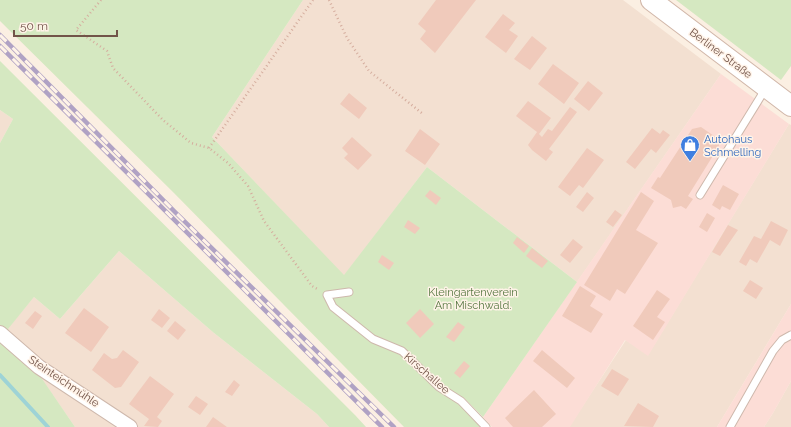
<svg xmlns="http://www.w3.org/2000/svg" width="791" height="427" viewBox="0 0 791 427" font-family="Raleway,sans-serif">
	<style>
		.residential { fill: #f3e0d1 }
		.commercial { fill: #fcddd6 }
		.green { fill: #d5e8c1 }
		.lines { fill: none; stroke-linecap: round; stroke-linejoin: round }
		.stream { stroke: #9ed3d6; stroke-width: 4 }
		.building { fill: #f0cabb }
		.service-casing { stroke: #ceb8ac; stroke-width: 9 }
		.minor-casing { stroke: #ceb8ac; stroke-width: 16 }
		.secondary-casing { stroke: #d1b7a9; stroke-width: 22 }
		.path { stroke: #d5ad9e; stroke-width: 2.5; stroke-dasharray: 1 3; stroke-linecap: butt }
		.service { stroke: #fff; stroke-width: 7 }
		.minor { stroke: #fff; stroke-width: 14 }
		.secondary { stroke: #fff; stroke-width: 20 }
		.rail-casing { stroke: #b0a2c4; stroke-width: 4.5 }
		.rail { stroke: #fff3e8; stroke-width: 3; stroke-dasharray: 9; stroke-linecap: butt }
		.labels { text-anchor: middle; stroke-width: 3; stroke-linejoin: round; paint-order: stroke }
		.street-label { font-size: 11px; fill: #725449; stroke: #fff3e8 }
		.shop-label { font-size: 11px; fill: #366cbe; stroke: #fff3e8; text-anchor: start }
		.park-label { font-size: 11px; fill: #577842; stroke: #fff3e8 }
	</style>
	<rect width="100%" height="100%" fill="#fbefe2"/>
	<path class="residential" d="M303,0H623L721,74L577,282L427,167L344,276L212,137Z
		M0,110L13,119L0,143Z
		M789,124L791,125V304L717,427H569L626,340L648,355Z
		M119,251L214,333L317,414L329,427H75L7,329L34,297L60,319Z
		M791,381V427H764L773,413Z"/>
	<path class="commercial" d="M721,74L789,124L648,356L625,340L570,427H492L483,417Z
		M791,304V381L773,413L764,427H717Z"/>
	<path class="green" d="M0,0H303L212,137L344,275L427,167L577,282L483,417L463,397L483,427H404L174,193L0,21Z
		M676,0H791V66L781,80Z
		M0,61L355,415L366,427H329L317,414L214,333L119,251L60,319L34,297L8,329L75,427H0V143L13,119L0,110Z"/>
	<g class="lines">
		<path class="stream" d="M0,375L48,427"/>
	</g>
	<path class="building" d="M436,0H476L435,53L420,39L426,31L418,24Z
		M503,14L515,23L509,30L518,36L506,53L485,37Z
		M532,36L547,48L530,70L514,59Z
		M553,64L579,83L564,104L538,84Z
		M588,81L603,93L589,111L574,99Z
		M349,93L367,108L359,119L340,104Z
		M528,101L551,118L539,134L542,137L548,129L552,131L570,107L577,112L549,149L553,152L546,161L532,150L528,145L537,132L516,116Z
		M701,127L717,138L719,146L688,196L693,199L686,209L681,206L673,208L671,200L651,188L658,177L660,178L692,129Z
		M652,128L660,134L663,130L670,135L656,153L651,149L635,169L626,162Z
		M420,129L440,144L425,165L405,151Z
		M352,137L372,155L358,170L344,158L348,154L342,148Z
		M587,148L604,160L583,188L579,185L570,196L558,187Z
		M723,185L739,194L730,210L722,206L720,210L712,205Z
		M430,190L441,198L436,205L425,196Z
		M587,192L594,198L583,212L576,207Z
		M641,192L654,201L636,230L658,243L625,294L617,289L610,301L584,285Z
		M615,210L622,215L613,227L606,222Z
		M707,213L715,218L707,232L699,227Z
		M408,220L420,228L415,234L404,227Z
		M771,221L788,230L780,246L770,240L757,263L750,259L746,266L739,262L754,236L761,239Z
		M728,225L738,230L720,256L712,252Z
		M517,237L529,246L524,253L513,243Z
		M573,239L583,247L570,263L560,255Z
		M532,248L548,261L542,268L526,256Z
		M382,255L394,263L389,270L378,262Z
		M750,280L763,288L756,299L743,291Z
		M580,286L596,296L590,306L603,314L591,333L562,316Z
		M657,290L670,299L657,317L665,322L653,340L633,326Z
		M84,308L109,327L91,352L65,333Z
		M159,309L170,318L162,328L151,320Z
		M420,309L434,324L420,338L406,323Z
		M35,311L42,316L33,329L25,323Z
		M175,321L186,330L178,340L167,331Z
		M458,322L465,327L454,342L446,337Z
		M123,350L139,362L121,387L115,388L92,370L104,353L112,359L117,358Z
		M542,350L575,378L567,388L533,361Z
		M464,361L470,366L460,378L454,373Z
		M612,369L629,379L618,396L601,386Z
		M150,376L174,394L157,417L162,421L158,427L144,426L149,419L129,404Z
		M234,380L240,385L232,396L225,392Z
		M534,390L556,414L542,427H513L505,418Z
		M196,396L208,404L200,415L188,407Z
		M638,403L659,416L653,427L624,426Z
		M213,417L227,427H206Z"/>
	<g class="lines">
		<defs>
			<path id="service" d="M700,195L761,96L764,89
				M349,292L327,295L333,307L373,339L402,351L439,387L461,401L486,427
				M730,427L773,351L782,340L791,335"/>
			<path id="minor" d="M0,333L39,367L130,427"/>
			<path id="secondary" d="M651,0L791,106"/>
		</defs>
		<use href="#service" class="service-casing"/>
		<use href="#minor" class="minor-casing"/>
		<use href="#secondary" class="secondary-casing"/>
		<path class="path" d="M101,0L76,30L107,51L113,68L163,120L191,143L209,148L228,163L248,186L264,221L312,286L319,290
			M329,0L347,38L369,71L423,114
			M209,148L313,0"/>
		<use href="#service" class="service"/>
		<use href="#minor" class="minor"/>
		<use href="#secondary" class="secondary"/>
		<defs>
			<path id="rail" d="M0,35L176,213L394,427
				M0,46L382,427"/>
		</defs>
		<use href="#rail" class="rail-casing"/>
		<use href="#rail" class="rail"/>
	</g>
	<defs>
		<symbol id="shop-pin" viewBox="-11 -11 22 30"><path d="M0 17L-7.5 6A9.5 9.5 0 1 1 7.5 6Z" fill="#3f7fe0" stroke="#fff3e8"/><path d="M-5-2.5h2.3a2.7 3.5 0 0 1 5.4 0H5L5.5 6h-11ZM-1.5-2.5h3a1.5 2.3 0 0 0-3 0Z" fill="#fff"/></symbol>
	</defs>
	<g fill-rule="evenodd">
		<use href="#shop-pin" x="679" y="134" width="22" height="30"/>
	</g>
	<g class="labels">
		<g class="street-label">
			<text transform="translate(721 53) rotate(37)" y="4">Berliner Straße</text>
			<text transform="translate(427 373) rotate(41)" y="4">Kirschallee</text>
			<text transform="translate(64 381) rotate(34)" y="4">Steinteichmühle</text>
		</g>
		<g class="shop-label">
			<text x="704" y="143">Autohaus<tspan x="704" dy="13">Schmelling</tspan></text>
		</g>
		<g class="park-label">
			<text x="473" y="296">Kleingartenverein<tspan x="473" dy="13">Am Mischwald.</tspan></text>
		</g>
	</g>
	<path d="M14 30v6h103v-6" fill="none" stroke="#725449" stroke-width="2"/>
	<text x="20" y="30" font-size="12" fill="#725449" stroke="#fff3e8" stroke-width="3" paint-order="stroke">50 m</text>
</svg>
